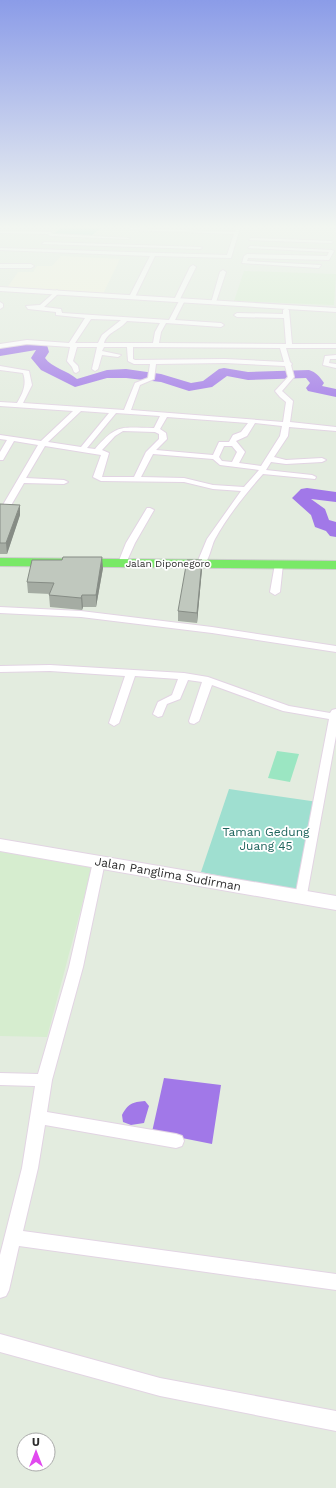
<svg xmlns="http://www.w3.org/2000/svg" width="336" height="1488" viewBox="0 0 336 1488" font-family="'Work Sans',sans-serif">
	<style>
		.education { fill: #d6edcf }
		.medical { fill: #f1f2dd }
		.green { fill: #9fdfd0 }
		.pitch { fill: #9be6c2 }
		.water { fill: #a178e8 }
		.lines { fill: none; stroke-linecap: round; stroke-linejoin: round }
		.river { fill: #a178e8; fill-rule: evenodd }
		.street-casing { stroke: #e2d4e3; stroke-width: 2 }
		.secondary-casing { stroke: #e2d4e3; stroke-width: 2 }
		.primary-casing { stroke: #ccc; stroke-width: 2 }
		.street { fill: #fff; fill-rule: evenodd }
		.secondary { fill: #fff; fill-rule: evenodd }
		.primary { fill: #79e967; fill-rule: evenodd }
		.wall { fill: #a5aca3 }
		.shaded-wall { fill: #868c85 }
		.building { fill: #c0c8be; stroke: #868c85 }
		.labels { text-anchor: middle; stroke-width: 3.5; stroke-linejoin: round; paint-order: stroke }
		.far-street-label { font-size: 10px; fill: #2c2c2c; stroke: #fff }
		.park-label { font-size: 12px; fill: #1f655d; stroke: #fff }
		.street-label { font-size: 12px; fill: #2c2c2c; stroke: #fff }
	</style>
	<rect width="100%" height="100%" fill="#e3ecdf"/>
	<path class="education" d="M244,271L336,274L334,305L234,301Z
		M0,851L92,867L47,1037L0,1036Z"/>
	<path class="medical" d="M61,256L120,259L103,294L7,288L18,272H33L37,266H52Z"/>
	<path class="green" d="M61,228H101L91,236L53,234Z
		M229,789L318,802L302,892L201,872Z"/>
	<path class="pitch" d="M277,751L299,754L290,782L268,778Z"/>
	<path class="water" d="M164,1078L221,1085L212,1144L152,1132Z
		M145,1101L149,1106L144,1123L131,1125L123,1122L122,1115C128,1104 132,1102 145,1101Z"/>
	<g class="lines">
		<path class="river" d="M41,341L47,345L49,352L45,358C51,367 68,371 77,379L107,370L126,369L161,374L191,383L203,381L219,369L224,368L248,372L309,370C316,372 320,377 324,383L322,386L336,389V397L308,391L306,388L310,383L306,378L248,380L227,376L212,387L189,391L161,382L126,378H107L75,387L41,370L31,358L36,350L0,356V348Z
			M307,488L336,492V502L311,499L325,509L329,520L336,522V537L330,536L326,531L315,527L311,515L292,498L301,489Z"/>
		<defs>
			<path id="street" d="M130,228L235,232L236,228H240L231,258L155,256L135,297L132,299L129,297L150,256L0,250V248L227,255L234,234L132,230Z
				M0,231L51,232L53,234L130,238L128,239L50,236L48,234L0,233Z
				M251,238L331,241L333,242L331,243L249,240Z
				M44,242L200,247L202,248L200,249L42,244Z
				M250,246L332,250L334,251L329,260L248,258L247,261L321,265L319,268L242,263L244,256L247,254L327,256L329,252L248,248Z
				M0,264H31L34,266L31,268H0Z
				M193,265L196,267L180,299L185,300L175,320L221,323L224,325L221,327L166,323L161,332L159,343L286,344L284,318L237,317L234,315L237,313L283,314V310L286,308L289,310L292,344H336V348H286L290,362L292,364L291,365L294,377L282,391L293,401L290,422L336,427V431L289,427L288,436L274,457L286,460L322,458L326,460L322,462L286,464L271,462L266,470L312,475L316,477L315,479L263,474C246,493 227,517 215,539C211,546 209,564 201,566L197,563L207,539L241,491L213,489L184,482L101,481L93,477L101,455L45,446L26,478L64,480L68,482L64,484L24,483L6,514H0V510L38,445L14,441L3,460H0V452L7,440L0,439V435L41,441L73,411L0,406V402L17,403C23,393 27,384 23,373L0,370V366L29,371L32,385L23,403L124,410L135,383L148,378L150,364H134L128,361L127,347H104L102,351L121,355L118,357L102,355L98,369L95,371L92,369L97,347H77L73,361L78,366L79,371L76,373L74,372L72,367L67,361L70,347L27,344L0,348V344L27,340L69,343L85,318L56,315V312L28,309L26,306L40,305L57,290L59,293L44,307L61,309L62,313L169,320L179,301L174,300L190,267ZM91,319L121,320L102,335L98,343H75ZM127,321L160,323L155,332L153,343H104C107,332 120,330 127,321ZM133,347L280,348L284,362L225,359L135,360L133,359ZM225,363L285,366L288,377L275,391L280,397L286,402L283,422L131,410L140,385L154,379L156,364ZM81,411L109,413L81,447L48,442ZM116,413L160,416L154,428C121,428 118,423 95,449L87,448ZM167,417L248,423L241,432L233,435L229,442H219L213,455L156,450L167,439L166,433L160,429ZM255,423L282,426L280,436L261,466L239,463L245,452L236,441L247,436ZM123,431L155,432L159,434V439L146,452L134,477H102L109,453L102,450L115,436ZM224,446H232L237,452L232,462L222,461L219,457ZM153,454L213,459L220,465L259,470L244,487L213,485L184,478L141,477Z
				M223,270L226,272L216,302L211,303L220,272Z
				M0,302L3,304V307L0,309Z
				M336,355V359H330L329,363L336,364V368L323,365L325,356Z
				M147,508H150L154,510L135,543L126,563L122,566L119,565L118,563L126,543Z
				M279,561L283,564L280,592L275,595L270,592L275,564Z
				M0,607L81,611L212,627L336,646V652L212,633L81,617L0,613Z
				M50,665L184,673L208,677L289,706L330,713L332,710L336,709V736L306,900H296L295,897L329,719L283,711L212,685L199,721L194,724L190,723L189,721L202,682L188,680L180,699L167,704L162,716L158,717L153,714L158,702L172,695L178,679L135,676L119,723L114,726L109,723L125,676L50,671L0,672V666Z
				M99,858L103,859L105,862L83,967L52,1080L47,1112L176,1134L182,1136L184,1141L182,1146L176,1148L45,1125L38,1168L23,1231L336,1274V1290L19,1246L9,1290L6,1296L0,1298V1255L22,1168L35,1086L0,1085V1073L38,1074L69,967L93,862L95,859Z
				M0,1334L160,1378L336,1411V1431L160,1396L0,1352Z"/>
			<path id="secondary" d="M0,287L336,308V312L0,291Z
				M0,839L336,896V910L0,851Z"/>
			<path id="primary" d="M0,558L336,561V569L0,566Z"/>
		</defs>
		<use href="#street" class="street-casing"/>
		<use href="#secondary" class="secondary-casing"/>
		<use href="#primary" class="primary-casing"/>
		<use href="#street" class="street"/>
		<use href="#secondary" class="secondary"/>
		<use href="#primary" class="primary"/>
	</g>
	<path class="wall" d="M0,504L20,515L7,554H0Z
		M202,560V569L197,623L178,621V611Z
		M103,568L96,607H83L82,610L50,607L49,595L50,594L28,593L27,582Z"/>
	<path class="shaded-wall" d="M20,505V515L7,554L6,543Z
		M102,557L103,568L96,607V595Z
		M202,560V569L197,623V613Z
		M82,595L83,607L82,610L81,598Z"/>
	<path class="building" d="M0,504L20,505L6,543H0Z
		M63,557H102L96,595H82L81,598L49,595L54,583L27,582L32,560H62Z
		M187,560H202L197,613L178,611Z"/>
	<linearGradient id="sky" x2="0" y2="1"><stop stop-color="#8b9ce8"/><stop offset="0.52" stop-color="#f2f6f1"/><stop offset="1" stop-color="#f2f6f1" stop-opacity="0"/></linearGradient>
	<rect width="336" height="436" fill="url(#sky)"/>
	<g class="labels">
		<g class="far-street-label">
			<text x="168" y="567">Jalan Diponegoro</text>
		</g>
		<g class="park-label">
			<text x="266" y="836">Taman Gedung<tspan x="266" dy="14">Juang 45</tspan></text>
		</g>
		<g class="street-label">
			<text transform="translate(168 874) rotate(10)" y="4">Jalan Panglima Sudirman</text>
		</g>
	</g>
	<g transform="translate(36 1452)"><circle r="19" fill="#ffffff" stroke="#ababab"/>
	<path d="M0-3L7 15L0 10L-7 15Z" fill="#e149ef"/>
	<text y="-6" font-size="11" font-weight="bold" text-anchor="middle" fill="#2c2c2c">U</text>
	</g>
</svg>
